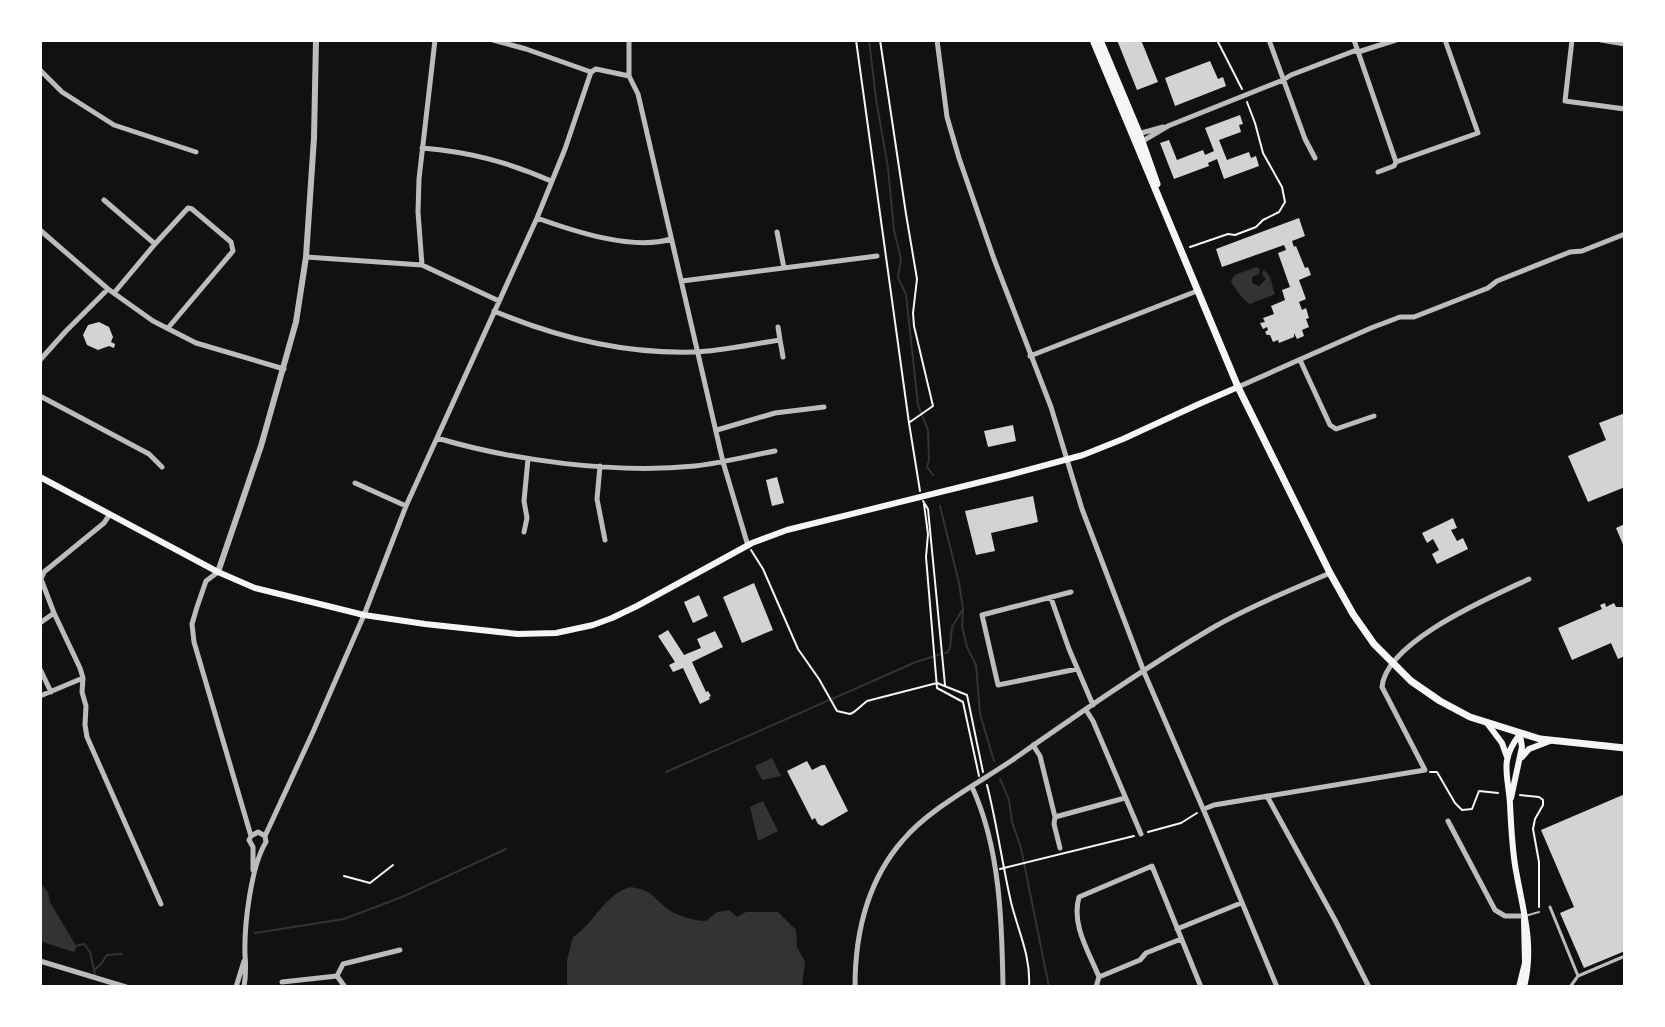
<svg xmlns="http://www.w3.org/2000/svg" width="1665" height="1027" viewBox="0 0 1665 1027" font-family="Overpass,sans-serif">
	<style>
		.water { fill: #333 }
		.lines { fill: none; stroke-linecap: round; stroke-linejoin: round }
		.stream { stroke: #333; stroke-width: 2 }
		.building { fill: #d3d3d3 }
		.path { stroke: #f5f5f5; stroke-width: 2 }
		.service { stroke: #bcbcbc; stroke-width: 2 }
		.pedestrian { stroke: #bcbcbc; stroke-width: 3 }
		.minor { stroke: #bcbcbc; stroke-width: 5 }
		.tertiary { stroke: #bcbcbc; stroke-width: 6 }
		.secondary { stroke: #f5f5f5; stroke-width: 6 }
		.primary { stroke: #f5f5f5; stroke-width: 7 }
	</style>
	<rect width="100%" height="100%" fill="#111"/>
	<path class="water" d="M1256,267L1260,269L1259,274L1252,277V283L1259,286L1266,279L1262,274L1263,270C1272,274 1271,285 1275,294L1250,304C1245,302 1232,286 1231,280L1235,275Z
		M772,758L781,776L762,780L755,766Z
		M763,801L778,831L758,841L750,807Z
		M40,882L48,892L50,902L76,946L75,951L73,952L40,941Z
		M631,887C653,890 654,899 669,910C678,916 695,921 706,921L717,912L729,910L737,917L746,912H778L796,930L797,947L805,962L802,987H567V960L573,937C595,923 605,893 631,887Z"/>
	<g class="lines">
		<path class="stream" d="M869,40L876,99L888,168L894,230L901,259L898,278L906,294L918,405L928,430L929,460L927,467L933,475
			M940,506L959,583L963,609L962,626L967,647L976,665L980,714L994,761
			M945,653H947L950,648L952,627L963,609
			M666,772L916,662L941,654
			M1000,779L1009,800L1012,822L1021,848L1049,987
			M255,933L344,919L402,897L506,849
			M75,946L84,944L90,952L95,974
			M94,970L101,964L107,955L122,954"/>
	</g>
	<path class="building" d="M1117,40H1141L1158,82L1137,90Z
		M1210,61L1218,79L1223,77L1226,86L1175,106L1165,78Z
		M1240,115L1243,124L1239,125L1241,132L1219,140L1227,160L1249,152L1251,158L1256,156L1259,166L1224,179L1217,159L1208,163L1209,166L1174,179L1160,143L1169,140L1177,160L1203,150L1205,155L1214,151L1205,128Z
		M1299,218L1305,236L1292,241L1294,247L1296,246L1305,268L1308,267L1311,275L1299,280L1306,299L1299,302L1302,310L1306,308L1309,318L1306,319L1309,327L1302,330L1304,336L1297,339L1294,333V337L1279,343L1278,340L1273,342L1270,335H1267L1265,332L1268,330L1267,327L1263,329L1260,323L1265,322L1263,318L1274,314L1271,306L1285,300L1282,290L1290,287L1278,253L1286,250L1284,245L1222,267L1216,249Z
		M99,322L109,327L113,337L111,342L115,344L114,348L109,346L98,350L87,345L83,335L88,325Z
		M1625,413V487L1588,502L1568,456L1606,440L1599,423Z
		M1013,425L1016,441L988,447L984,431Z
		M777,477L784,503L772,506L766,480Z
		M1033,496L1038,522L991,533L995,551L976,555L965,511Z
		M1453,518L1457,528L1451,530L1457,541L1463,538L1468,549L1437,564L1432,554L1439,550L1433,539L1427,543L1422,533Z
		M1625,524V549L1616,528Z
		M754,583L773,630L742,643L723,597Z
		M699,595L708,616L693,623L684,602Z
		M1605,603L1606,607L1614,603L1616,607H1625V656L1618,659L1611,643L1572,660L1558,628L1602,609L1600,605Z
		M668,630L684,655L701,648L697,639L715,631L723,647L692,662L706,692L708,691L711,696L709,697L710,699L700,704L683,668L673,672L669,665L675,662L658,636Z
		M807,761L812,770L822,765H825L848,811L822,826L818,824L815,818L812,820L787,771Z
		M1625,794V951L1584,968L1560,913L1574,907L1541,830Z"/>
	<g class="lines">
		<path class="path" d="M856,40L909,423L920,491
			M880,40L906,214L917,279L913,313L914,326L933,406L910,422
			M1217,40L1242,89
			M1190,247L1228,234L1235,235L1256,227L1263,220L1279,212L1285,202L1282,187L1263,153L1255,123L1247,102
			M923,501L928,509L945,685
			M924,504L928,534L926,557L937,688L963,702L979,776
			M751,550L763,569L798,649L819,679L837,711L850,714L854,712L867,701L937,683L967,695L983,772
			M1430,772H1437L1455,803L1462,810L1472,809L1479,791L1498,793
			M987,785C997,824 1002,863 1011,902C1018,931 1031,956 1029,987
			M1520,795L1539,797L1543,800V805L1535,819L1533,829L1539,862V907
			M1148,832L1181,823L1197,813
			M1000,869L1134,836
			M344,876L370,883L393,865"/>
		<path class="service" d="M1525,916L1539,912"/>
		<path class="pedestrian" d="M1550,907L1578,976
			M1570,987L1578,976L1625,956"/>
		<path class="minor" d="M493,40L526,49L591,72L596,69L629,76
			M629,40V76L638,94L723,462L748,546
			M937,40L947,117L959,158L994,259L1051,407L1082,509L1144,672L1207,818L1277,987
			M1269,40L1305,139L1315,158
			M1354,40L1396,162L1478,133L1445,40
			M1572,40L1565,101L1625,109
			M1601,40L1625,44
			M40,70L62,92L114,125L196,152
			M1138,134L1163,127
			M1141,142L1168,126L1283,80L1291,75L1354,51L1358,52L1396,40
			M422,148C470,152 508,162 551,181
			M1378,172L1394,166L1396,162
			M104,200L155,244
			M537,218C573,231 633,251 671,239
			M40,230L108,289L153,321L196,343L284,369
			M777,232L784,268
			M306,257L422,265L499,301
			M422,265L418,212L419,179L435,40
			M682,281L877,256
			M114,293L155,244L188,208L192,209L231,242L233,251L168,328
			M494,311C558,338 624,354 694,352C722,351 752,344 780,340L783,357
			M778,327L780,340
			M1030,356L1197,291
			M40,360L66,331L108,289
			M1300,360L1330,425L1336,429L1374,416
			M1238,387L1371,328L1400,317H1414L1488,288L1497,281L1570,252L1582,251L1625,234
			M40,396L149,454L162,467
			M717,430L775,413L824,407
			M437,438C514,461 616,474 695,466C722,463 748,456 775,451
			M600,466L597,499L605,540
			M355,483L406,506
			M110,514L104,523L44,572L41,579L54,613L80,668L83,678L82,692L86,706L85,725L87,737L161,904
			M524,532L527,518L524,501L528,459
			M218,572L206,581L197,607L192,624L194,642L251,836L249,840L253,847V870
			M1071,592L982,615L998,685L1077,669
			M1051,598L1069,649L1093,705
			M40,623L54,613
			M40,669L51,692
			M40,696L83,678
			M1086,710L1093,721L1141,834
			M1033,745L1040,756L1055,817L1054,824L1060,848
			M972,787C1000,847 1002,922 1003,987
			M1267,796L1335,920L1369,987
			M1204,809L1214,805L1425,770L1382,687C1386,641 1491,597 1529,579
			M1055,817L1125,798
			M1448,821L1495,910L1505,916H1524
			M251,836L258,832L265,836
			M1177,929L1241,903
			M40,961L126,987
			M337,976L343,964L400,950
			M1099,977C1089,952 1071,925 1079,897L1152,866L1201,987
			M282,982L337,976L345,987
			M236,987L244,961
			M244,987C246,975 246,966 245,955C244,925 251,866 266,842L265,836L313,732L364,615L406,506L537,218L565,149L591,72
			M855,987C855,934 867,881 903,840C929,809 977,784 1011,761C1077,715 1144,668 1214,627C1250,606 1291,590 1330,573
			M1096,987L1099,977L1140,960L1146,953L1181,939"/>
		<path class="tertiary" d="M218,572L261,446L296,322L306,257L314,138L316,40"/>
		<path class="secondary" d="M40,477L218,572L255,588L364,615L425,624L518,634L556,633L593,625L612,618L637,606L752,543L787,530L1009,475L1083,455L1123,439L1199,404L1238,387
			M1487,723L1502,743L1507,757
			M1520,734C1499,761 1508,773 1510,804C1511,825 1512,845 1515,865C1522,908 1535,944 1524,987
			M1522,757L1529,749L1550,741
			M1511,798L1522,747L1520,735
			M1519,987L1525,963L1524,920"/>
		<path class="primary" d="M1093,40L1238,387L1330,573L1353,614L1374,644L1411,681L1440,701L1470,717L1540,739L1625,748
			M1100,40L1139,133L1157,184"/>
	</g>
	<rect width="1665" height="1027" fill="none" stroke="#ffffff" stroke-width="84"/>
</svg>
